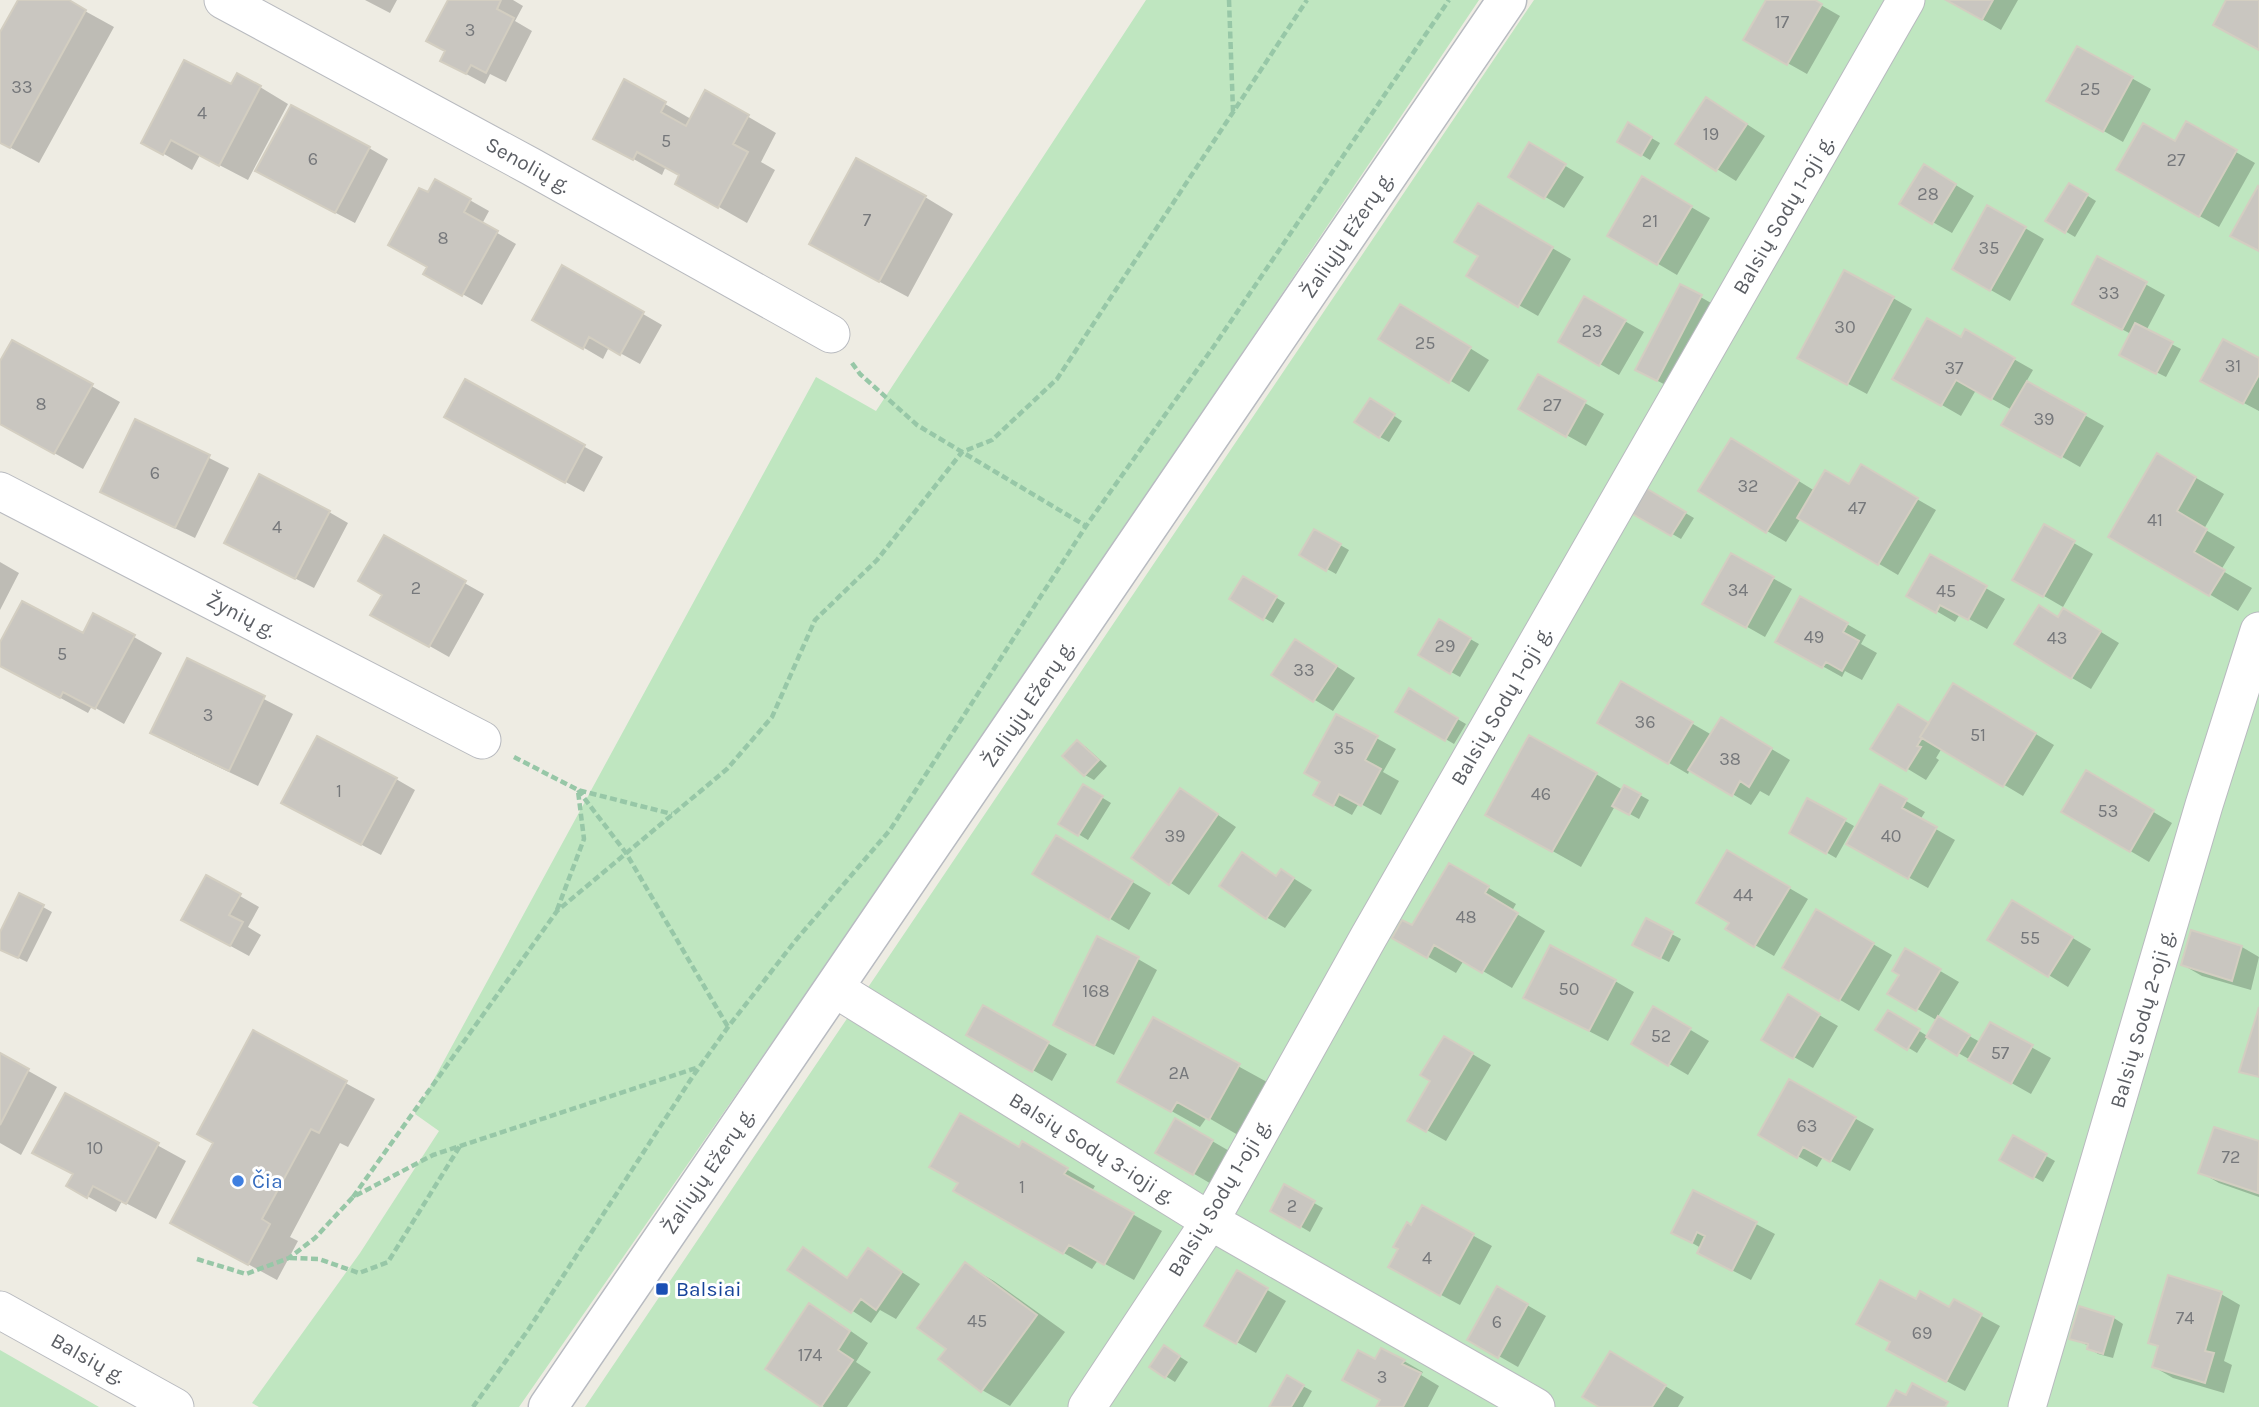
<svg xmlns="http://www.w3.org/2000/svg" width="2259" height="1407" viewBox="0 0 2259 1407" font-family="Karla,sans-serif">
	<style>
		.green { fill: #bfe6c0 }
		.shadow { fill: #0003 }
		.building { fill: #c9c6c0; stroke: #d3cec1; stroke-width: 2 }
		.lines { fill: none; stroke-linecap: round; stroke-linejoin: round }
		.minor-casing { stroke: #b8babf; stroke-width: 39 }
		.secondary-casing { stroke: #b8bbc1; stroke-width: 41 }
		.path { stroke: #97c7a7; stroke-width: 4.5; stroke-dasharray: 7 3.5; stroke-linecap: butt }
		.minor { stroke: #fff; stroke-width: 37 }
		.secondary { stroke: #fff; stroke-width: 38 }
		.shop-dot { fill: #3f7fe0; stroke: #fff; stroke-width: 2.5 }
		.transit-dot { fill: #1a4fb4; stroke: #fff; stroke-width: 2.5 }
		.labels { text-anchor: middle; stroke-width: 6; stroke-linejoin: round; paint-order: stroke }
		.number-label { font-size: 18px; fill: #76787b }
		.street-label { font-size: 21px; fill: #5b5e64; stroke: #fff }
		.shop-label { font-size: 21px; fill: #366cbe; stroke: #fff; text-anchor: start }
		.transit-label { font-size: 21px; fill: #164399; stroke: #fff; text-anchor: start }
	</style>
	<rect width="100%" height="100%" fill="#eeece3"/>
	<path class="green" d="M1146,0H1479L985,736L519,1407H259L252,1403L360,1253L439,1131L415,1114L816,377L876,411Z
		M1534,0H2259V1407H585Z
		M0,1350L99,1407H0Z"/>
	<path class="shadow" d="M20,0H65L114,27L39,163L0,142V36Z
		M365,0H397L390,13Z
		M450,0H513L523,6L515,21L532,31L506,82L490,74L485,84L442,61L447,51Z
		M1768,0H1812L1840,16L1807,74L1745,39Z
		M1949,0H2018L2001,30Z
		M2078,48L2151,89L2123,142L2049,100Z
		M232,86L260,87L288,104L248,180L200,155L192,170L143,142Z
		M706,92L776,133L761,162L775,170L747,223L677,183L682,175L666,166L662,175L621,152L665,104L691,119Z
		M1725,110L1765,136L1736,181L1677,144Z
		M2187,124L2255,163L2219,227L2118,170L2176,144Z
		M1629,125L1660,143L1650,160L1619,141Z
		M1530,145L1584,177L1564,208L1510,176Z
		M369,148L388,159L355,223L277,182Z
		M1924,166L1974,196L1952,233L1901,204Z
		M1643,179L1710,218L1677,275L1609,235Z
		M436,181L489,211L482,224L516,244L482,305L425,273L429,267V194Z
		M2070,185L2096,201L2075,237L2048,221Z
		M925,197L953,214L908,297L839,260Z
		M1479,205L1571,259L1538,316L1468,276L1480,255Z
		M2025,228L2044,239L2010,301L1954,269Z
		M2098,258L2165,295L2146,331L2181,349L2166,377L2130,359L2131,334L2093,314Z
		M562,267L662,325L640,364L609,347L603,359L535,319Z
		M1681,286L1720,308L1677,391L1656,380Z
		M1584,298L1644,332L1619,375L1560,341Z
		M1893,298L1912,309L1867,394L1818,368Z
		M1420,317L1489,360L1469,392L1381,339Z
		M1966,332L2033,370L2026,382L2104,426L2080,467L2004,424L2012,410L1976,390L1961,416L1895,378L1961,340Z
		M13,342L120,402L83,469L0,423V365Z
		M2259,360V411L2221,391Z
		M1538,376L1604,414L1586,446L1520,409Z
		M465,381L603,457L584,492L465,427Z
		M1379,406L1402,421L1389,442L1380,437Z
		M136,421L229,468L195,538L121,502Z
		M1750,451L1815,491L1850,486L1861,467L1936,510L1898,575L1801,518L1786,542L1767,531Z
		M2158,456L2224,494L2204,529L2235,547L2221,570L2252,588L2238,611L2110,536Z
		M1644,489L1694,518L1681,539L1632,511Z
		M329,512L348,523L314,588L245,553Z
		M2044,526L2093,554L2063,607L2015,579Z
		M1315,531L1349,550L1336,574L1302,555Z
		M384,538L484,594L449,657L373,614L384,594Z
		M1732,555L1792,589L1765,637L1705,603Z
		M1931,557L2005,599L1987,629L1960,614L1955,622L1909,595Z
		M0,562L19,573L0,610Z
		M1244,578L1285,603L1273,623L1232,599Z
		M1801,598L1866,635L1861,644L1877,653L1862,680L1845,671L1842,677L1777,641Z
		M2059,619L2083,621L2119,643L2091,689L2072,678Z
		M1440,622L1479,644L1460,677L1421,655Z
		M83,635L134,637L162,653L124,724L92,706L88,713L0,665V646Z
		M1314,652L1355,678L1333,711L1274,675Z
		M188,660L293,714L258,786L181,749L153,732Z
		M1622,683L1712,735L1721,719L1790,760L1769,796L1760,791L1751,805L1690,769L1688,774L1599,722Z
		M1409,691L1466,724L1454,744L1398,711Z
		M1973,696L2054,745L2023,796L1942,748L1936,758L1939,760L1926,780L1873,748L1929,725Z
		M1337,716L1396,749L1383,772L1399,781L1381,815L1359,803L1352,815L1315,795L1322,782Z
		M1077,742L1086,747L1107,766L1094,780L1085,775L1065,756Z
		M2086,772L2172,823L2149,862L2064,812Z
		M1596,774L1623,790L1625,787L1649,800L1639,819L1615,806L1581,867L1515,830Z
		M396,779L415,790L381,855L303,814Z
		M1083,786L1111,803L1088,840L1060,823Z
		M1880,786L1925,812L1920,820L1955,840L1928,888L1848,844Z
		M1181,790L1236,827L1189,895L1133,858Z
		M1808,800L1854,826L1836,858L1791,832Z
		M1057,837L1151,893L1129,930L1034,874Z
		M1728,852L1808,899L1774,956L1727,929L1731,923Z
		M1243,855L1278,877L1282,871L1312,890L1285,928L1266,917Z
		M1450,865L1516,904L1512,911L1545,931L1512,988L1464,960L1456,973L1394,937L1412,928Z
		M207,877L259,907L248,927L261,935L249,956L203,931Z
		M43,907L52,912L27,962L0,949V936Z
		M1817,912L1892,955L1859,1011L1784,967Z
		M2031,913L2091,949L2068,987L1990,939Z
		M1647,921L1681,939L1669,962L1643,949Z
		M2242,947L2259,957L2251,990L2202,976L2183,965Z
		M1906,951L1959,982L1937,1018L1980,1042L1990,1024L2051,1058L2031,1094L1928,1036L1917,1053L1878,1029L1889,1012L1929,1037L1938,1021L1890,993L1901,974Z
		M1138,959L1157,970L1114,1055L1074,1035Z
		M1615,981L1634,992L1608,1041L1544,1008Z
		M1788,997L1838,1026L1813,1068L1763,1039Z
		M984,1008L1067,1054L1052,1081L969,1034Z
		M1654,1008L1709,1041L1688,1075L1633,1043Z
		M1154,1020L1267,1082L1238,1135L1207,1117L1200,1127L1148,1098Z
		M253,1033L375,1099L348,1147L340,1143L290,1237L298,1241L277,1280L200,1238L215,1142Z
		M1445,1038L1491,1065L1446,1141L1409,1120L1432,1080Z
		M0,1055L57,1087L21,1155L0,1143Z
		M1790,1082L1874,1129L1850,1171L1823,1157L1817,1167L1760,1135Z
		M66,1095L186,1161L156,1219L122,1201L116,1212L69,1186L74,1175L34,1152Z
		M1176,1120L1231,1152L1213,1185L1157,1152Z
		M2215,1129L2259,1143V1197L2219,1183L2200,1172Z
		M2014,1138L2055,1161L2043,1182L2002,1159Z
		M1023,1144L1095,1186L1092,1191L1162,1231L1134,1280L1098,1260L1092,1269L955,1191L1020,1150Z
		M1285,1187L1323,1208L1310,1232L1272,1210Z
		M1423,1208L1492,1246L1460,1305L1409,1278Z
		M1756,1224L1775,1234L1751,1280L1718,1263L1701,1248L1673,1232Z
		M804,1250L849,1279L868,1250L920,1284L896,1319L880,1310L871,1323L790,1270Z
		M966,1265L994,1281L1065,1332L1010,1406L982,1390L948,1349Z
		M1237,1272L1286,1301L1256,1353L1207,1325Z
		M1498,1288L1546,1316L1518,1367L1469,1339Z
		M2221,1294L2240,1305L2224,1361L2232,1365L2224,1393L2173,1378L2154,1367L2160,1348L2150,1342Z
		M1954,1301L2000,1326L1965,1391L1907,1360L1917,1302L1950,1309Z
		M2080,1309L2114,1318L2123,1324L2113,1358L2098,1354L2089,1348V1346L2071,1338Z
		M829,1316L868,1343L856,1362L871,1372L847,1407H824L767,1368Z
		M1174,1353L1188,1362L1175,1382L1151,1367Z
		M1610,1354L1684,1397L1678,1407H1602Z
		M1404,1361L1423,1372L1421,1375L1439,1386L1428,1407H1378L1382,1400L1376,1362Z
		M1288,1378L1312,1391L1303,1407H1271Z"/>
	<path class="building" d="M18,0H69L86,10L10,148L0,143V32Z
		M448,0H501L497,9L514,18L486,73L471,65L466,74L440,61L445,51L426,41Z
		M1766,0H1815L1822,4L1787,65L1743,40Z
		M1946,0H1993L1982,20Z
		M2226,0H2259V50L2213,25Z
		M2077,46L2133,77L2103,132L2046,101Z
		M184,60L231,84L237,73L261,86L219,166L171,140L163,155L141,143Z
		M624,79L666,102L661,112L686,126L705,90L749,115L733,144L748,152L718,208L675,184L679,175L637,152L633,160L593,139Z
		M1706,97L1747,124L1716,171L1675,144Z
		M291,105L370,147L335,213L255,171Z
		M2186,121L2237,150L2199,217L2116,170L2143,123L2175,141Z
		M1628,122L1652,137L1641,156L1617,142Z
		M1529,142L1566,164L1544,199L1508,177Z
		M856,158L926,196L879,282L809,244Z
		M1924,164L1956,184L1932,224L1899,204Z
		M1642,176L1692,206L1657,265L1607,236Z
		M435,179L471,199L464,212L498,231L462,296L423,274L427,267L388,245L419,188L428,192Z
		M2069,183L2088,194L2065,233L2045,221Z
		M2258,186L2259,187V251L2230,236Z
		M1478,203L1553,247L1518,307L1466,276L1478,256L1454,242Z
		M1987,205L2026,227L1990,291L1952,269Z
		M2097,256L2147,282L2122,330L2072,304Z
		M562,265L644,312L620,355L589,337L583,349L532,320Z
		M1844,270L1894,297L1847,385L1797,358Z
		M1680,284L1702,295L1657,381L1635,370Z
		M1584,296L1626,320L1599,366L1558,342Z
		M1400,304L1471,347L1449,383L1378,339Z
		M1927,318L1961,337L1965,329L2015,358L1991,400L1956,380L1941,406L1892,379Z
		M2135,323L2173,342L2156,374L2119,355Z
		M2223,339L2259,358V375L2243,404L2200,381Z
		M12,340L93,384L54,454L0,424V361Z
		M1538,374L1586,401L1566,437L1518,409Z
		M465,379L585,445L565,483L444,417Z
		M2027,381L2086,414L2061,458L2001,425Z
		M1370,398L1395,414L1379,438L1354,422Z
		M135,419L210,455L175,528L100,492Z
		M1731,438L1799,480L1766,533L1698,491Z
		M2157,453L2196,477L2177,511L2207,529L2194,552L2225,570L2209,596L2108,537Z
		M1861,464L1918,498L1878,565L1797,518L1825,470L1849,484Z
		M259,474L330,511L295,579L224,543Z
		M1644,487L1686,512L1671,536L1629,512Z
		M2044,524L2075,541L2043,597L2012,580Z
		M1314,529L1341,544L1326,571L1299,555Z
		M384,535L466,581L429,647L370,615L382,595L358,581Z
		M1731,553L1774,577L1746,628L1702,604Z
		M1930,554L1987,586L1968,620L1940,605L1936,613L1906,596Z
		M1243,576L1277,596L1263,620L1229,599Z
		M1800,596L1848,623L1843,632L1859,641L1842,671L1826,662L1822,668L1775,642Z
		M22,601L83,633L93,613L135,635L95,709L63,692L60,698L0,666V642Z
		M2039,605L2058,617L2063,608L2101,631L2071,679L2014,644Z
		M1439,619L1471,638L1450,674L1418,655Z
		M1295,639L1337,666L1313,702L1271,675Z
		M187,658L265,696L229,771L150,733Z
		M1621,681L1693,722L1668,764L1597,723Z
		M1953,683L2036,733L2003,787L1920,737Z
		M1409,688L1458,718L1445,741L1395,712Z
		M1898,704L1929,723L1920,737L1922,738L1917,746L1921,747L1906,771L1870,749Z
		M1336,714L1378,736L1365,760L1381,769L1361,806L1339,794L1333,806L1313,795L1320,782L1304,773Z
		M1721,717L1772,748L1749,787L1740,781L1732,796L1688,770Z
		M1529,735L1597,773L1552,852L1485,815Z
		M317,736L397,778L361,845L281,803Z
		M1077,740L1099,760L1084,776L1062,756Z
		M2086,770L2154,810L2130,852L2061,812Z
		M1083,784L1103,796L1078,836L1058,824Z
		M1880,784L1907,799L1902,808L1937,827L1908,879L1846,844Z
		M1624,785L1641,794L1629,815L1612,806Z
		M1180,788L1218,814L1169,885L1131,858Z
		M1807,798L1846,819L1826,854L1789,833Z
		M1056,835L1133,881L1109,920L1032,874Z
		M1727,850L1790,887L1754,947L1725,929L1729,923L1696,903Z
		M1242,852L1276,876L1281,869L1294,878L1266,919L1219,886Z
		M1449,863L1489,886L1485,893L1518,913L1482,973L1434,945L1427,958L1392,938L1402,920L1412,925Z
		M206,875L241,894L229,915L243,922L230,946L181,920Z
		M19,893L44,905L18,958L0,950V932Z
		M2012,900L2073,937L2048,977L1987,940Z
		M1816,909L1874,943L1839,1001L1782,968Z
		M1646,918L1673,932L1660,959L1632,945Z
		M2191,930L2242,946L2232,981L2181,965Z
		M1097,936L1139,957L1094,1046L1053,1025Z
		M1550,945L1616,980L1589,1031L1523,998Z
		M1905,948L1941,969L1916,1011L1887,994L1899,975L1892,971Z
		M1788,994L1820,1014L1793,1059L1761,1040Z
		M983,1005L1049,1042L1032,1072L966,1035Z
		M1653,1006L1691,1028L1668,1066L1631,1044Z
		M2259,1007V1077L2239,1072Z
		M1888,1010L1920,1029L1907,1050L1875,1030Z
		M1938,1016L1970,1035L1957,1056L1926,1037Z
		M1153,1017L1240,1064L1209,1120L1177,1102L1171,1112L1117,1082Z
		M1990,1022L2033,1045L2011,1084L1968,1060Z
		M253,1030L347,1081L319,1133L311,1129L262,1219L270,1224L248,1265L170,1223L213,1143L197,1134Z
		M1444,1036L1473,1053L1426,1132L1407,1121L1430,1081L1420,1075Z
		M0,1053L29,1069L0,1125Z
		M1789,1079L1856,1117L1830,1162L1803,1147L1797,1158L1758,1135Z
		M65,1093L159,1143L126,1204L93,1186L87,1198L66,1186L73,1174L32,1153Z
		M960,1113L1019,1147L1022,1141L1068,1168L1064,1174L1134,1213L1104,1265L1069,1245L1063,1254L953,1191L958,1183L929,1167Z
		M1175,1118L1213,1140L1193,1175L1155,1153Z
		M2214,1127L2259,1141L2258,1193L2198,1173Z
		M2013,1135L2047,1154L2033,1179L1999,1160Z
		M1284,1184L1315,1201L1300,1228L1270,1211Z
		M1693,1190L1757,1222L1732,1271L1697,1253L1705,1236L1697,1232L1692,1243L1671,1233Z
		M1422,1205L1474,1234L1440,1296L1388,1267L1398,1249L1393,1247L1407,1222L1411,1225Z
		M803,1247L847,1278L868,1248L902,1272L876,1310L861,1299L851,1313L787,1270Z
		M965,1262L1037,1315L981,1392L938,1359L946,1349L917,1328Z
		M1237,1270L1268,1288L1236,1344L1204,1326Z
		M2168,1275L2222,1292L2205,1351L2214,1353L2205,1383L2152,1367L2158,1346L2148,1343Z
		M1880,1280L1916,1299L1920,1291L1949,1307L1954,1299L1982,1314L1946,1382L1886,1350L1890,1342L1856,1324Z
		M1497,1286L1528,1304L1498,1358L1467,1340Z
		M809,1303L850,1331L838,1350L853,1360L821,1407L765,1369Z
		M2079,1306L2114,1317L2103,1354L2087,1349L2088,1344L2069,1339Z
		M1164,1345L1180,1356L1165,1378L1149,1367Z
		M1381,1348L1405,1360L1402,1364L1421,1373L1403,1407H1376L1380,1400L1342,1380L1358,1350L1375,1359Z
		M1610,1351L1666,1385L1652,1407H1599L1582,1397Z
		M1287,1375L1304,1385L1291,1407H1269Z
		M1912,1383L1948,1402L1945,1407H1887L1896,1390L1906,1395Z"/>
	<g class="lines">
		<defs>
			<path id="minor" d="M223,0L530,166L831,334
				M0,491L482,740
				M834,988L1210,1221L1536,1407
				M0,1310L175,1407
				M1087,1407L1210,1221L1368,938L1906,0
				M2027,1407L2204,805L2259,631"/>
			<path id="secondary" d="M548,1407L1507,0"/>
		</defs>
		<use href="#minor" class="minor-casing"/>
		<use href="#secondary" class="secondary-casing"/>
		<path class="path" d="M1229,0L1233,111
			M852,363L860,374L917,425L1086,526
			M514,757L578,790L672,814
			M578,790L626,853L728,1027
			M557,910L584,839L578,791
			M353,1197L557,911L727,769L772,717L815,620L877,560L962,452L992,440L1057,379L1307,0
			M290,1258L319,1259L359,1273L388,1262L460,1146
			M197,1259L246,1274L289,1258L315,1238L353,1197L433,1155L699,1067
			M473,1407L528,1330L693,1076L728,1027L796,940L890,830L1086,526L1214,346L1449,0"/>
		<use href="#minor" class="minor"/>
		<use href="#secondary" class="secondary"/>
	</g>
	<circle class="shop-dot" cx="238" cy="1181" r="7"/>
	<rect class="transit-dot" x="655" y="1282" width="14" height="14" rx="3.5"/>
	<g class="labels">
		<g class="number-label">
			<text x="1782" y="28">17</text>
			<text x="470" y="36">3</text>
			<text x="22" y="93">33</text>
			<text x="2090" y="95">25</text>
			<text x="202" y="119">4</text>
			<text x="1711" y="140">19</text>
			<text x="666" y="147">5</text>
			<text x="313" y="165">6</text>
			<text x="2176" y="166">27</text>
			<text x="1928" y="200">28</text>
			<text x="867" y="226">7</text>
			<text x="1650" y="227">21</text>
			<text x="443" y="244">8</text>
			<text x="1989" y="254">35</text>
			<text x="2109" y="299">33</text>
			<text x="1845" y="333">30</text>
			<text x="1592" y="337">23</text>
			<text x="1425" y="349">25</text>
			<text x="2233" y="372">31</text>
			<text x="1954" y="374">37</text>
			<text x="41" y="410">8</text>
			<text x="1552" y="411">27</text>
			<text x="2044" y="425">39</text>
			<text x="155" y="479">6</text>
			<text x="1748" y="492">32</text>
			<text x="1857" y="514">47</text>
			<text x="2155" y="526">41</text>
			<text x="277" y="533">4</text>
			<text x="416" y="594">2</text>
			<text x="1738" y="596">34</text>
			<text x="1946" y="597">45</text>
			<text x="1814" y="643">49</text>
			<text x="2057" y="644">43</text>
			<text x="1445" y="652">29</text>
			<text x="62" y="660">5</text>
			<text x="1304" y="676">33</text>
			<text x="208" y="721">3</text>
			<text x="1645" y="728">36</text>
			<text x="1978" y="741">51</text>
			<text x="1344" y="754">35</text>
			<text x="1730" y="765">38</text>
			<text x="339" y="797">1</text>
			<text x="1541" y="800">46</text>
			<text x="2108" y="817">53</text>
			<text x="1175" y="842">39</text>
			<text x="1891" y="842">40</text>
			<text x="1743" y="901">44</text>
			<text x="1466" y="923">48</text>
			<text x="2030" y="944">55</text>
			<text x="1569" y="995">50</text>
			<text x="1096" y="997">168</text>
			<text x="1661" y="1042">52</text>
			<text x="2000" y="1059">57</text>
			<text x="1179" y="1079">2A</text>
			<text x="1807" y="1132">63</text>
			<text x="95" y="1154">10</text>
			<text x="2231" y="1163">72</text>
			<text x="1022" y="1193">1</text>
			<text x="1292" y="1212">2</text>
			<text x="1427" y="1264">4</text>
			<text x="2185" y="1324">74</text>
			<text x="977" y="1327">45</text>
			<text x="1497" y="1328">6</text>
			<text x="1922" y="1339">69</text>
			<text x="810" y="1361">174</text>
			<text x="1382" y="1383">3</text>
		</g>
		<g class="street-label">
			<text transform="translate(528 165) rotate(29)" y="7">Senolių g.</text>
			<text transform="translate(1783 215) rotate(-60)" y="7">Balsių Sodų 1-oji g.</text>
			<text transform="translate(1347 235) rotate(-56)" y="7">Žaliųjų Ežerų g.</text>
			<text transform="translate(241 615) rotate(27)" y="7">Žynių g.</text>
			<text transform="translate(1028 704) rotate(-56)" y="7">Žaliųjų Ežerų g.</text>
			<text transform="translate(1501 706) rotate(-60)" y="7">Balsių Sodų 1-oji g.</text>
			<text transform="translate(2142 1019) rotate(-74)" y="7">Balsių Sodų 2-oji g.</text>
			<text transform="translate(1092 1148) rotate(32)" y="7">Balsių Sodų 3-ioji g.</text>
			<text transform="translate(708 1171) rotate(-56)" y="7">Žaliųjų Ežerų g.</text>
			<text transform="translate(1219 1198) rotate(-59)" y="7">Balsių Sodų 1-oji g.</text>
			<text transform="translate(88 1358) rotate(29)" y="7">Balsių g.</text>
		</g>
		<g class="shop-label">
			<text x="252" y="1188">Čia</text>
		</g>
		<g class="transit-label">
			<text x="676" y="1296">Balsiai</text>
		</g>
	</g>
</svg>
